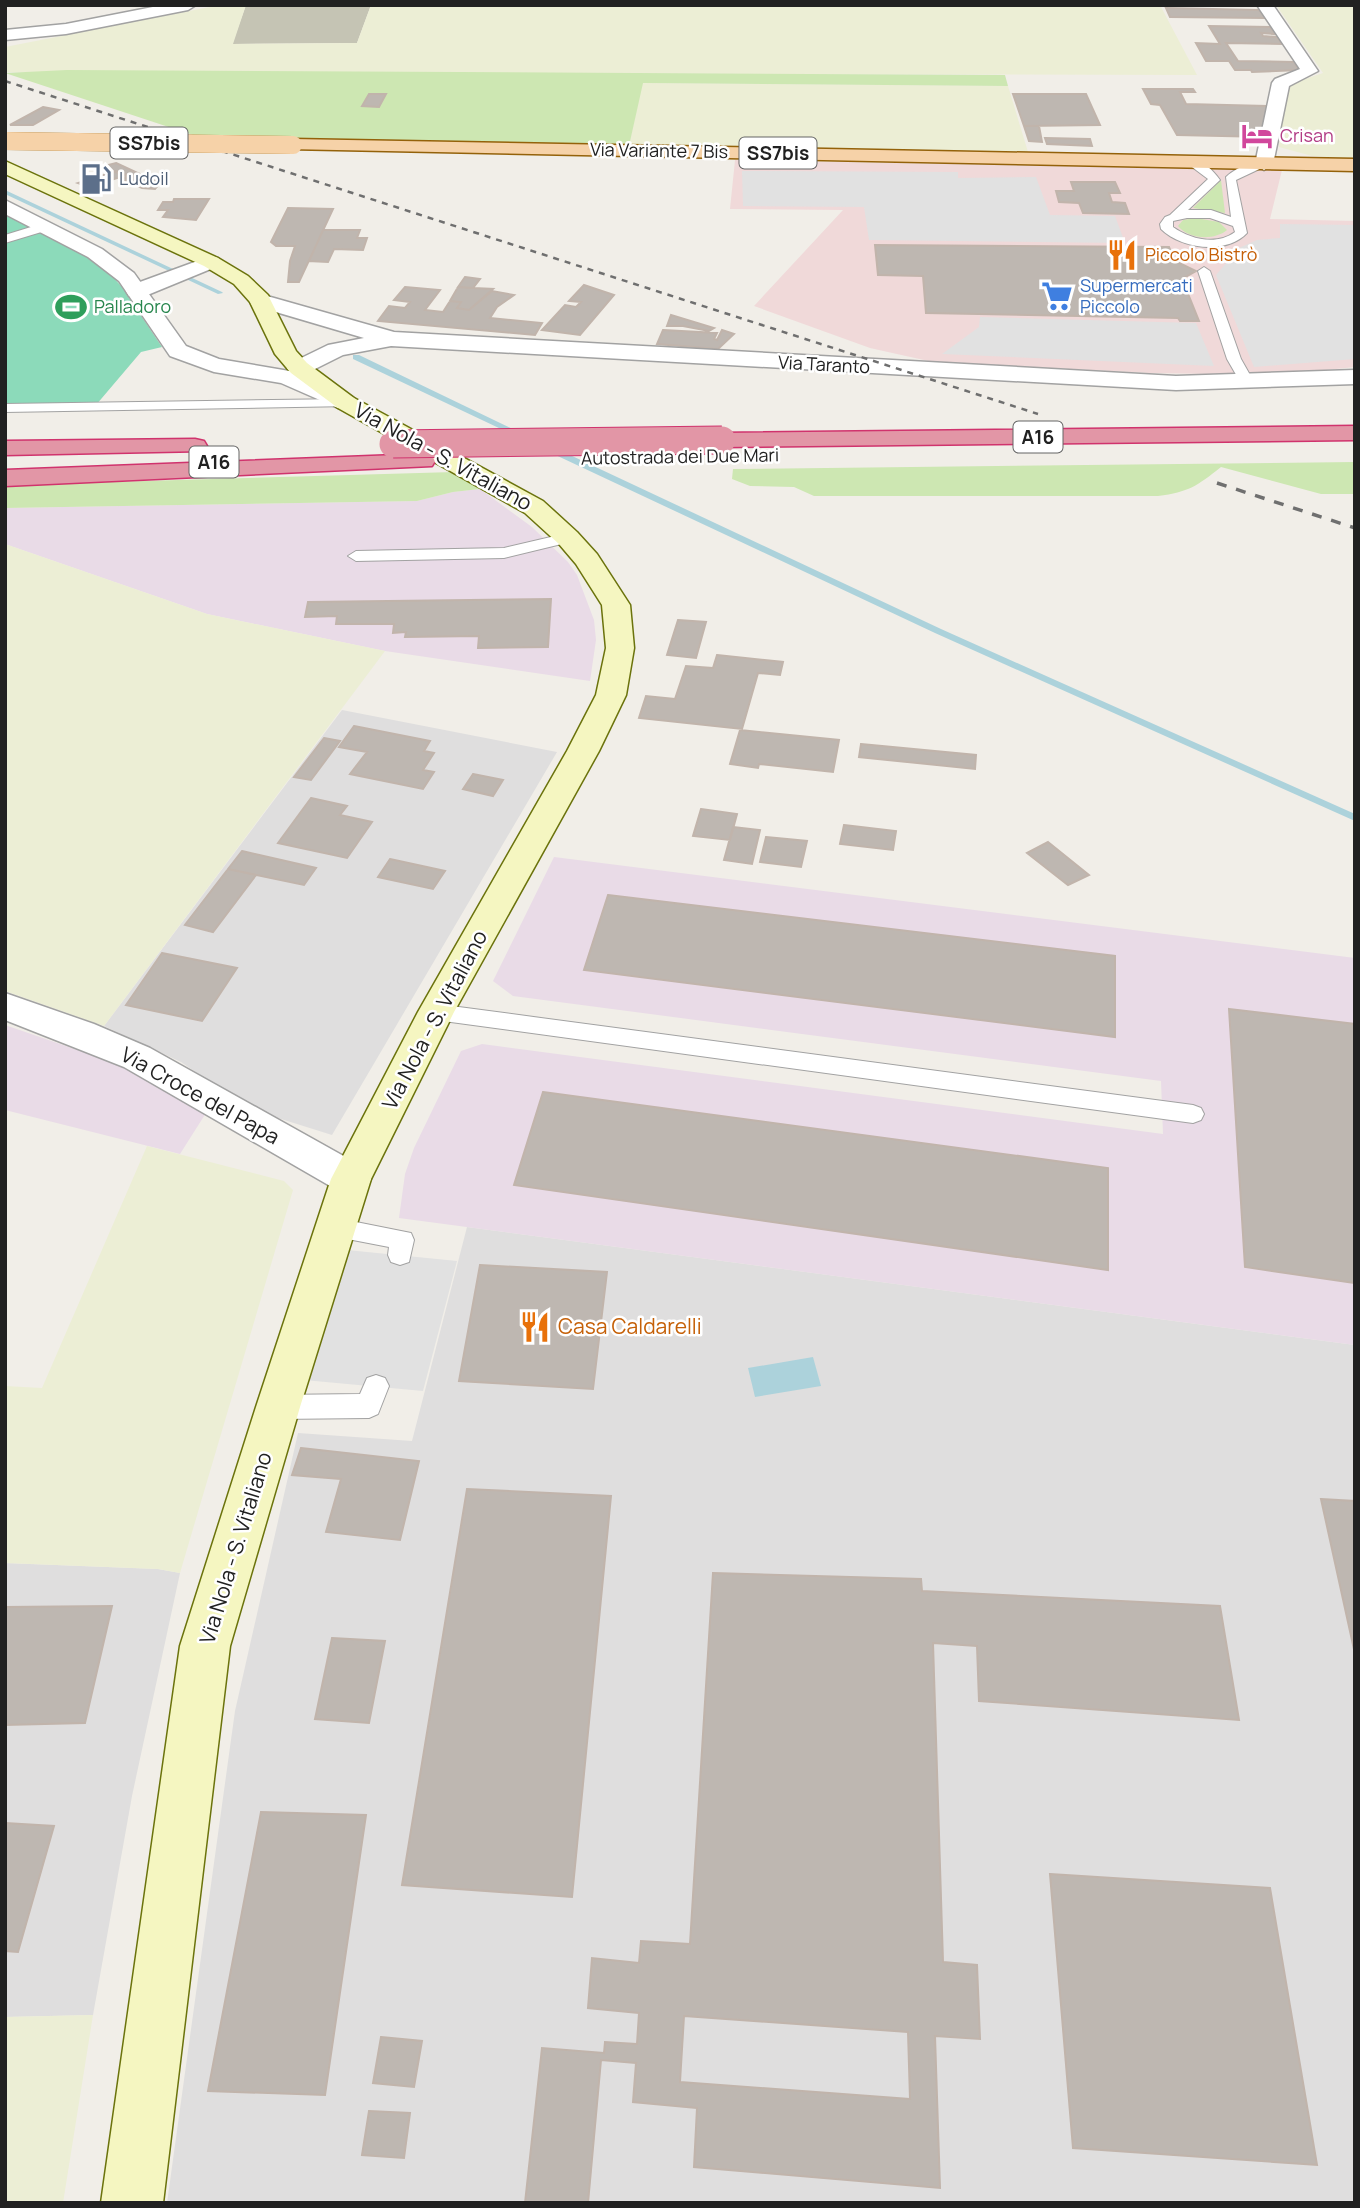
<svg xmlns="http://www.w3.org/2000/svg" width="1360" height="2208" viewBox="0 0 1360 2208" font-family="Manrope,sans-serif">
	<style>
		.residential { fill: #dfdede }
		.commercial { fill: #f0d9d9 }
		.industrial { fill: #e9dbe7 }
		.construction { fill: #c5c4b4 }
		.farmland { fill: #eceed5 }
		.grass { fill: #cde7b2 }
		.pitch { fill: #8cdaba }
		.parking { fill: #e1e1e1 }
		.water { fill: #acd2db }
		.lines { fill: none; stroke-linecap: round; stroke-linejoin: round }
		.stream { fill: #acd2db; fill-rule: evenodd }
		.building { fill: #beb7b1; stroke: #c1b4ab; stroke-width: 2; fill-rule: evenodd }
		.service-casing { stroke: #a2a2a2; stroke-width: 2 }
		.minor-casing { stroke: #a2a2a2; stroke-width: 3 }
		.tertiary-casing { stroke: #a2a2a2; stroke-width: 3 }
		.secondary-casing { stroke: #6b730c; stroke-width: 3 }
		.primary-casing { stroke: #94620a; stroke-width: 3 }
		.motorway-casing { stroke: #d0336d; stroke-width: 3 }
		.service { fill: #fff; fill-rule: evenodd }
		.minor { fill: #fff; fill-rule: evenodd }
		.tertiary { fill: #fff; fill-rule: evenodd }
		.secondary { fill: #f5f6c1; fill-rule: evenodd }
		.primary { fill: #f6d2a8; fill-rule: evenodd }
		.motorway { fill: #e296a6; fill-rule: evenodd }
		.rail-far1 { stroke: #6f6f6f; stroke-width: 2.5; stroke-dasharray: 6 6; stroke-linecap: butt }
		.rail { stroke: #6f6f6f; stroke-width: 3.5; stroke-dasharray: 10 10; stroke-linecap: butt }
		.primary-bridge-casing { stroke: #94620a; stroke-width: 18; stroke-linecap: butt }
		.motorway-bridge-casing { stroke: #d0336d; stroke-width: 29; stroke-linecap: butt }
		.primary-bridge { stroke: #f6d2a8; stroke-width: 18 }
		.motorway-bridge { stroke: #e296a6; stroke-width: 27 }
		.labels { text-anchor: middle; stroke-width: 5; stroke-linejoin: round; paint-order: stroke }
		.far-hotel-label { font-size: 18px; fill: #b23c85; stroke: #fff; text-anchor: start }
		.far-street-label { font-size: 18px; fill: #212121; stroke: #fff }
		.far-service-label { font-size: 18px; fill: #4e5e75; stroke: #fff; text-anchor: start }
		.far-food-label { font-size: 18px; fill: #c56008; stroke: #fff; text-anchor: start }
		.far-shop-label { font-size: 18px; fill: #366cbe; stroke: #fff; text-anchor: start }
		.far-leisure-label { font-size: 18px; fill: #27864d; stroke: #fff; text-anchor: start }
		.shield { fill: #fff; stroke: #646464; stroke-width: 2 }
		.shield-label { font-size: 19px; font-weight: bold; fill: #212121 }
		.street-label { font-size: 21px; fill: #212121; stroke: #fff }
		.food-label { font-size: 21px; fill: #c56008; stroke: #fff; text-anchor: start }
	</style>
	<rect width="100%" height="100%" fill="#f1eee8"/>
	<path class="residential" d="M342,710L557,752L332,1135L249,1109L181,1062L104,1026Z
		M467,1227L1355,1345V2203H167L235,1711L298,1433L412,1441Z
		M5,1563L158,1569L180,1573L132,1796L93,2015L5,2017Z"/>
	<path class="commercial" d="M735,160L1282,170L1270,219L1355,221V367L1278,375L1150,373L933,362L870,348L754,306L843,210L730,209Z"/>
	<path class="industrial" d="M480,489L532,527L568,562L577,575L594,620L596,640L590,681L385,651L207,614L5,544V508L417,501L453,492Z
		M554,857L1355,958V1345L399,1218L405,1174L414,1148L461,1051L482,1044L1163,1134L1161,1081L513,996L493,981Z
		M5,1025L118,1064L206,1113L180,1154L5,1110Z"/>
	<path class="construction" d="M246,5H371L357,43L232,44Z"/>
	<path class="farmland" d="M220,5H246L233,44L357,43L371,5H1160L1197,75L5,72V47Z
		M1276,5H1355V159L1312,156L1279,147L1287,85L1323,73Z
		M642,83L1008,86L1028,152L629,146Z
		M5,544L207,614L385,651L104,1026L5,991Z
		M147,1146L284,1181L293,1190L180,1573L158,1569L5,1563V1386L42,1388Z
		M93,2015L63,2203H5V2017Z"/>
	<path class="grass" d="M67,70L1005,75L1008,86L643,83L629,146L205,139L5,73Z
		M1221,180L1225,213L1193,208Z
		M1196,218L1219,222L1227,230C1214,241 1188,239 1178,226L1183,220Z
		M1355,462V494H1321L1221,467C1197,486 1189,492 1158,496H814L794,487L750,486L732,479L733,469Z
		M454,472L480,489L453,492L417,501L5,508V485Z"/>
	<path class="pitch" d="M5,214L101,264L122,287L162,347L141,352L96,405H5Z"/>
	<path class="parking" d="M742,171L958,172V178L1036,177L1050,215L1115,216L1125,243L869,240L864,207L743,206Z
		M1280,224L1355,225V359L1254,367L1216,275L1239,248L1257,240L1280,238Z
		M980,317L1196,323L1214,366L942,354L979,327Z
		M347,1250L457,1261L423,1391L304,1380Z"/>
	<path class="water" d="M813,1357L821,1386L755,1397L748,1368Z"/>
	<g class="lines">
		<path class="stream" d="M5,190L222,292L223,293L218,294L5,194Z
			M353,355H359L525,435L518,437L353,359Z
			M547,447H553L941,629L1355,814V821L935,633L547,451Z"/>
	</g>
	<path class="building" d="M1166,8L1259,10L1265,18L1170,17Z
		M1209,26L1270,27L1275,34L1261,33L1263,36L1277,37L1282,44L1226,43L1238,61L1294,62L1299,70L1252,72L1251,70H1235L1229,61H1206L1196,43L1220,44Z
		M1143,89H1193L1195,92H1180L1186,104L1267,106L1266,137L1177,135L1160,105L1151,104Z
		M369,94H386L379,107L362,106Z
		M1013,94H1086L1100,125L1024,126Z
		M43,107L59,110L33,125H10Z
		M1024,126H1039L1042,142L1029,141Z
		M1045,138L1090,139L1092,146L1047,144Z
		M116,163L140,174L127,178L104,166Z
		M116,171L127,175L89,187L78,183Z
		M140,174L160,183L155,189L142,188L122,179Z
		M1071,182H1115L1120,193H1109L1112,202L1125,203L1129,214L1083,213L1079,203L1059,202L1056,191H1074Z
		M174,199H209L196,220L163,217L168,210H158L163,202H173Z
		M288,208L333,209L299,282H288L290,261L295,246H276L271,242Z
		M323,230H360L357,238H367L363,250L334,249L328,262L309,261Z
		M875,245L1169,247L1175,261L1196,271L1182,279L1199,321H1180L1178,318L926,313L923,276L878,275Z
		M465,277L480,279L473,288L458,287Z
		M584,285L614,295L580,335L542,330L565,305L576,307L581,302L569,301Z
		M405,287L440,290L425,310L443,312L450,301L461,302L457,308L469,310L492,291L514,295L497,307L490,318L542,323L535,335L378,321L389,306L405,308L410,302L394,300Z
		M458,287L473,288L493,289L469,310L457,308L461,302L450,301Z
		M671,315L714,328L709,331L683,326H667Z
		M663,330L717,333L714,339L717,340L722,330L734,334L718,349L657,344Z
		M551,599L548,647L478,648L479,636L405,637L406,632L393,633L394,624H336L337,616L305,617L308,602Z
		M678,620L706,622L696,658L667,655Z
		M717,655L783,662L780,675L758,673L742,729L639,718L646,696L675,699L686,666L713,668Z
		M354,726L430,741L424,751L434,753L423,770L434,772L423,789L350,774L367,752L339,747Z
		M740,730L839,740L833,772L759,764L758,768L730,764Z
		M324,738L340,741L311,780L294,777Z
		M861,744L976,755L975,769L859,757Z
		M473,774L503,780L493,796L463,789Z
		M311,798L347,806L340,815L372,822L347,858L278,843Z
		M701,809L737,814L730,840L693,836Z
		M844,825L896,831L893,850L840,844Z
		M733,827L760,830L752,864L724,860Z
		M766,837L807,841L801,867L760,862Z
		M1048,842L1089,875L1068,885L1027,853Z
		M242,851L316,868L304,885L228,869Z
		M390,859L445,871L433,889L378,877Z
		M228,869L256,875L213,932L185,925Z
		M608,895L1115,956V1037L584,970Z
		M162,953L237,968L202,1021L126,1005Z
		M1229,1009L1355,1024V1283L1245,1267Z
		M543,1092L1108,1168V1270L514,1185Z
		M480,1265L607,1272L593,1389L459,1381Z
		M301,1448L419,1461L400,1540L326,1532L341,1479L292,1475Z
		M467,1489L611,1496L572,1897L402,1885Z
		M1321,1499L1355,1501V1654Z
		M713,1573L921,1579L922,1591L1220,1606L1239,1720L979,1701L977,1646L933,1643L943,1962L977,1965L980,2039L935,2036L940,2188L694,2167L697,2108L633,2102L636,2063L601,2060L588,2203H525L542,2048L604,2053L605,2042L637,2044L639,2013L588,2008L592,1958L639,1963L641,1941L690,1944ZM684,2016L908,2032L910,2099L680,2082Z
		M112,1606L85,1723L5,1725V1607Z
		M332,1638L385,1641L369,1723L315,1719Z
		M261,1812L366,1815L325,2095L208,2091Z
		M5,1823L54,1826L18,1952L5,1951Z
		M1050,1874L1270,1888L1317,2165L1073,2148Z
		M381,2037L422,2041L414,2087L373,2083Z
		M369,2111L410,2113L404,2158L362,2155Z"/>
	<g class="lines">
		<defs>
			<path id="service" d="M1188,160C1201,158 1213,170 1220,180L1188,210H1211L1231,217L1226,177C1235,168 1259,157 1270,164L1236,180L1247,233C1226,255 1181,249 1161,229L1160,224L1165,217L1170,215L1208,179L1188,164ZM1187,218H1210L1233,226L1235,232C1216,246 1190,239 1173,227V221Z
				M44,223L50,227L48,230L5,243V235Z
				M1204,267L1210,271L1241,359L1254,382L1252,385H1242L1227,359L1198,271Z
				M346,399L351,400V406L5,412V404Z
				M568,533L576,538L574,541L504,558L356,561L348,556L356,551L504,548Z
				M436,1004L1193,1105L1201,1108L1204,1114L1201,1120L1193,1123L436,1020L428,1017L425,1012L428,1007Z
				M336,1218L411,1233L414,1240L409,1262L400,1265L391,1262L388,1255L389,1247L327,1235L324,1228L327,1221Z
				M376,1375L385,1378L389,1386L378,1414L369,1418L278,1419L269,1415L265,1407L269,1399L278,1395L360,1394L367,1378Z"/>
			<path id="minor" d="M1257,5H1273L1318,71L1289,86L1273,164L1264,170L1255,164L1272,83L1275,79L1300,69Z
				M211,256L218,258L221,262L218,266L145,296H129L126,291L129,286Z
				M260,294L394,332L1176,376L1355,370V384L1176,390L391,346L343,355L307,373H291L287,368L291,363L328,345L364,338L252,305L249,300L252,295Z
				M5,993L94,1024L150,1048L365,1168L371,1179L365,1190L351,1195L337,1190L124,1067L5,1020Z"/>
			<path id="tertiary" d="M163,5H196L188,10L66,34L5,40V30L66,24Z
				M5,200L102,249L134,273L186,346L219,359L295,372L354,398L358,403L354,408H338L281,383L214,372L170,356L119,281L88,257L5,214Z"/>
			<path id="secondary" d="M5,161L218,258L248,276L268,295L296,351L307,363L354,398L543,501L577,532L597,554L630,605L634,648L626,695L599,751L454,1012L371,1179L300,1407L230,1646L163,2203H101L180,1646L256,1407L331,1179L418,1012L567,751L596,695L606,648L602,605L576,564L559,544L525,513L338,408L291,373L275,354L250,302L234,284L204,266L5,174Z"/>
			<path id="primary" d="M293,139L1355,159V171L287,149L284,145Z"/>
			<path id="motorway" d="M1355,426V440L722,447L713,445L710,440L713,435L722,433Z
				M195,439L204,441L207,446L204,451L5,455V441Z
				M423,454L432,456L435,461L432,466L5,486V470Z"/>
		</defs>
		<use href="#service" class="service-casing"/>
		<use href="#minor" class="minor-casing"/>
		<use href="#tertiary" class="tertiary-casing"/>
		<use href="#secondary" class="secondary-casing"/>
		<use href="#primary" class="primary-casing"/>
		<use href="#motorway" class="motorway-casing"/>
		<use href="#service" class="service"/>
		<use href="#minor" class="minor"/>
		<use href="#tertiary" class="tertiary"/>
		<use href="#secondary" class="secondary"/>
		<use href="#primary" class="primary"/>
		<use href="#motorway" class="motorway"/>
		<path class="rail-far1" d="M5,81L1038,414"/>
		<path class="rail" d="M1217,483L1355,528"/>
		<defs>
			<path id="primary-bridge" d="M5,141L293,145"/>
			<path id="motorway-bridge" d="M393,444L722,440"/>
		</defs>
		<use href="#primary-bridge" class="primary-bridge-casing"/>
		<use href="#motorway-bridge" class="motorway-bridge-casing"/>
		<use href="#primary-bridge" class="primary-bridge"/>
		<use href="#motorway-bridge" class="motorway-bridge"/>
	</g>
	<defs>
		<symbol id="hotel-bare" viewBox="-9 -9 18 18"><path d="M-6-4.5h1.5V1H6V5H4.5V3h-9V5H-6ZM-4 0a1.8 1.8 0 1 1 3.6 0ZM.5 0V-2.5h3Q6-2.5 6 0Z" fill="#d1479c" stroke="#fff" stroke-width="2.5" paint-order="stroke"/></symbol>
		<symbol id="fuel-bare" viewBox="-9 -9 18 18"><path d="M-5.5-6h7V0h2V4h1.3V-2.5L3-4.5l.8-.8L6-3V5H2.5V1h-1V6h-7ZM-4.2-4.7v3.2H.2V-4.7Z" fill="#5c6f8a" stroke="#fff" stroke-width="2.5" paint-order="stroke"/></symbol>
		<symbol id="restaurant-bare" viewBox="-9 -9 18 18"><path d="M-5-6h1v4h1v-4h1v4h1v-4h1v5L-1.5 .5V6h-2V.5L-5-1ZM5-6V6H3V1.5H1.5Q1.5-4 5-6Z" fill="#e8710a" stroke="#fff" stroke-width="2.5" paint-order="stroke"/></symbol>
		<symbol id="supermarket-bare" viewBox="-9 -9 18 18"><path d="M-6-5.5h2.5l.6 2H6L4.5 2H-2.5L-4.4-4H-6ZM-1.5 3.2a1.3 1.3 0 1 0 .1 0ZM3 3.2a1.3 1.3 0 1 0 .1 0Z" fill="#3f7fe0" stroke="#fff" stroke-width="2.5" paint-order="stroke"/></symbol>
		<symbol id="stadium-bare" viewBox="-9 -9 18 18"><path d="M0-5a6.5 5 0 1 0 0 10a6.5 5 0 1 0 0-10ZM-3.5-1.8h7v3.6h-7Z" fill="#2e9e5b" stroke="#fff" stroke-width="2.5" paint-order="stroke"/></symbol>
	</defs>
	<g fill-rule="evenodd">
		<use href="#hotel-bare" x="1235" y="114" width="44" height="44"/>
		<use href="#fuel-bare" x="74" y="157" width="44" height="44"/>
		<use href="#restaurant-bare" x="1100" y="233" width="44" height="44"/>
		<use href="#supermarket-bare" x="1035" y="274" width="44" height="44"/>
		<use href="#stadium-bare" x="49" y="285" width="44" height="44"/>
		<use href="#restaurant-bare" x="513" y="1305" width="44" height="44"/>
	</g>
	<g class="labels">
		<g class="far-hotel-label">
			<text x="1280" y="142">Crisan</text>
		</g>
		<g class="far-street-label">
			<text transform="translate(659 151) rotate(1)" y="6">Via Variante 7 Bis</text>
			<text transform="translate(824 365) rotate(3)" y="6">Via Taranto</text>
			<text transform="translate(680 457) rotate(-1)" y="6">Autostrada dei Due Mari</text>
		</g>
		<g class="far-service-label">
			<text x="119" y="185">Ludoil</text>
		</g>
		<g class="far-food-label">
			<text x="1145" y="261">Piccolo Bistrò</text>
		</g>
		<g class="far-shop-label">
			<text x="1080" y="292">Supermercati<tspan x="1080" dy="21">Piccolo</tspan></text>
		</g>
		<g class="far-leisure-label">
			<text x="94" y="313">Palladoro</text>
		</g>
		<g class="shield">
			<rect x="110.5" y="127.5" width="77" height="31" rx="5"/>
			<rect x="739.5" y="137.5" width="77" height="31" rx="5"/>
			<rect x="1013.5" y="421.5" width="49" height="31" rx="5"/>
			<rect x="189.5" y="446.5" width="49" height="31" rx="5"/>
		</g>
		<g class="shield-label">
			<text x="149" y="150">SS7bis</text>
			<text x="778" y="160">SS7bis</text>
			<text x="1038" y="444">A16</text>
			<text x="214" y="469">A16</text>
		</g>
		<g class="street-label">
			<text transform="translate(443 457) rotate(29)" y="7">Via Nola - S. Vitaliano</text>
			<text transform="translate(435 1020) rotate(-62)" y="7">Via Nola - S. Vitaliano</text>
			<text transform="translate(200 1096) rotate(29)" y="7">Via Croce del Papa</text>
			<text transform="translate(236 1548) rotate(-73)" y="7">Via Nola - S. Vitaliano</text>
		</g>
		<g class="food-label">
			<text x="558" y="1334">Casa Caldarelli</text>
		</g>
	</g>
	<rect width="1360" height="2208" fill="none" stroke="#212121" stroke-width="14"/>
</svg>
